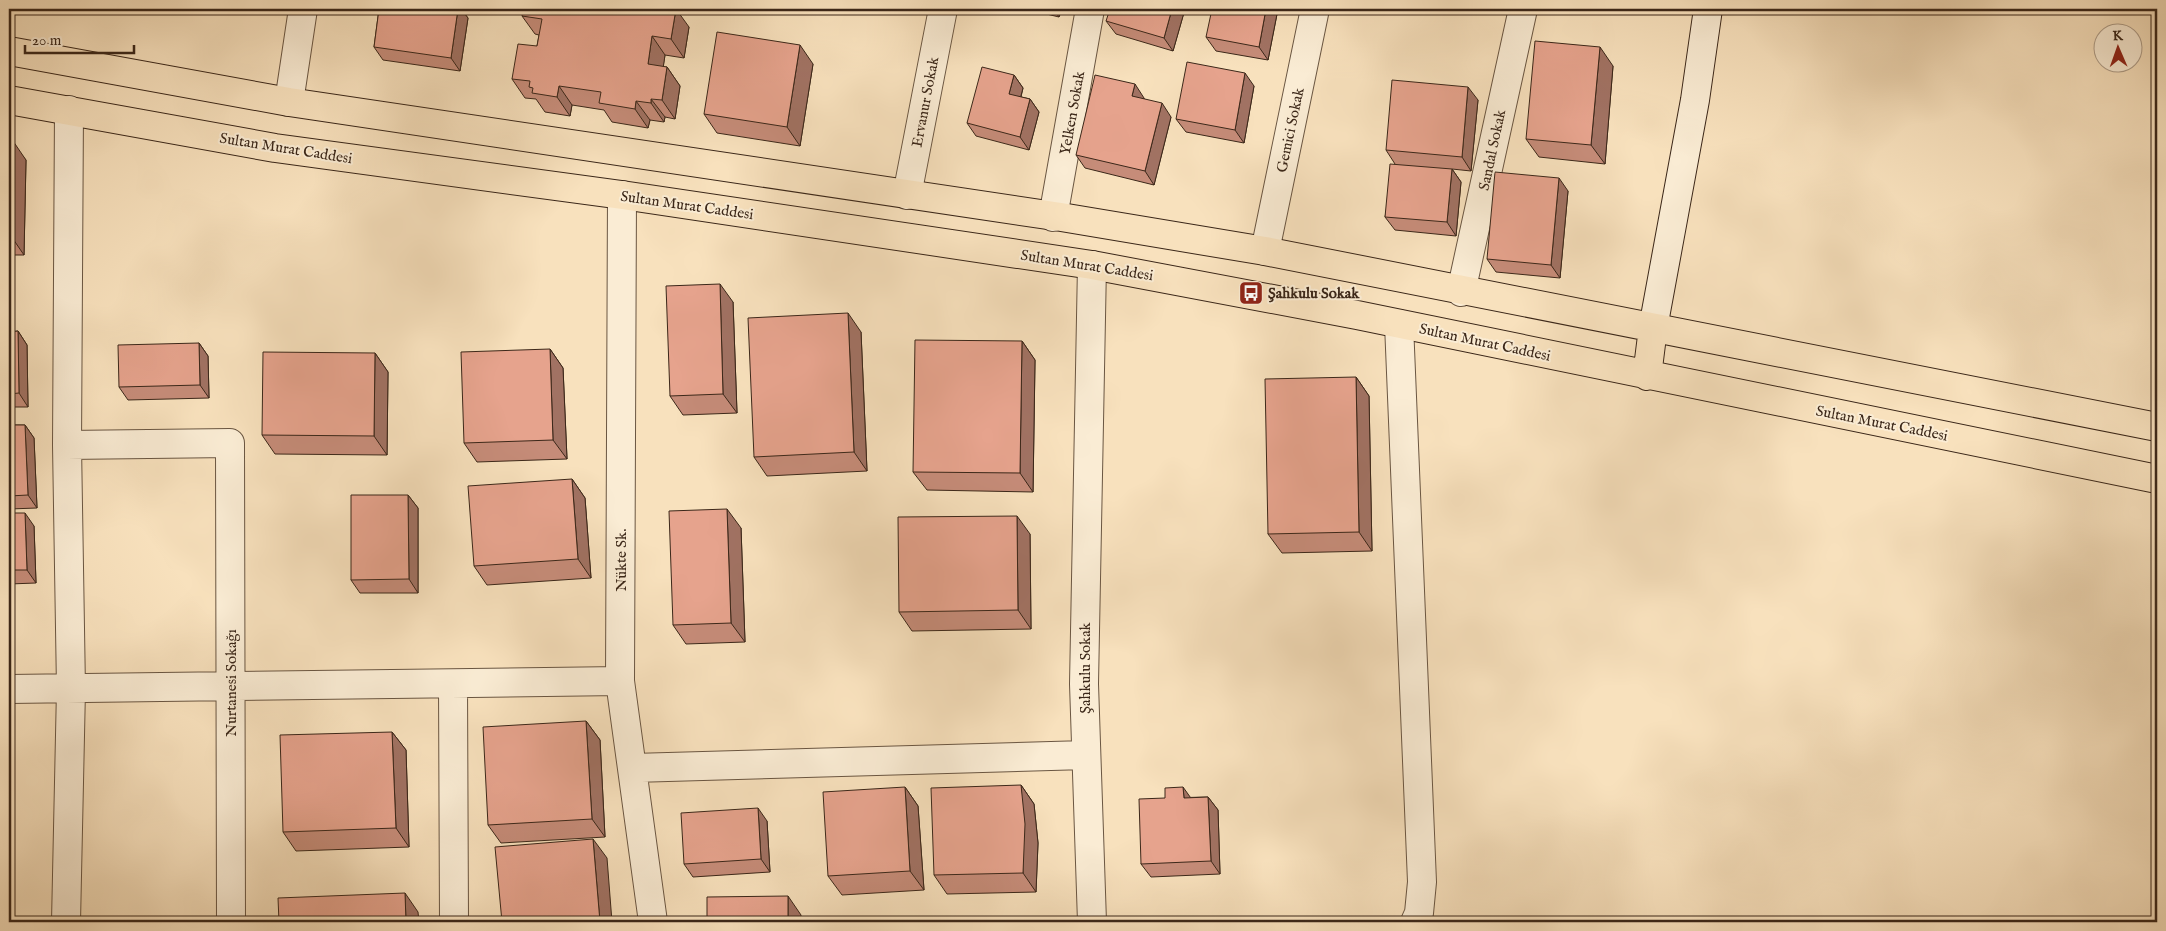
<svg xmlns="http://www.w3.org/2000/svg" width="2166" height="931" viewBox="0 0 2166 931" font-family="'IM FELL English',serif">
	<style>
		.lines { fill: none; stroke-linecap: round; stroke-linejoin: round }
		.street-casing { stroke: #6a5642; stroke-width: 30 }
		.secondary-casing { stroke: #3b2719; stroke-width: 30 }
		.primary-casing { stroke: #3b2719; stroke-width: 30 }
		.street { stroke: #faecd4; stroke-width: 28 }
		.secondary { stroke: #faecd4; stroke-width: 28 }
		.primary { stroke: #f8e1bd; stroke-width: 28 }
		.wall { fill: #c68c79; stroke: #3b2719 }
		.shaded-wall { fill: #a17263; stroke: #3b2719 }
		.building { fill: #e6a38d; stroke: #3b2719 }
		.labels { text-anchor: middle; stroke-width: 4; stroke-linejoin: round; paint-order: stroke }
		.street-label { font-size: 15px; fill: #3b2719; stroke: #faecd4 }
		.poi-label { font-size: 15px; font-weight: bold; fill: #3b2719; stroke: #faecd4; text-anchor: start }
	</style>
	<rect width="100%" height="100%" fill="#f8e1bd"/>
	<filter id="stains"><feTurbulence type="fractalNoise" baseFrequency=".004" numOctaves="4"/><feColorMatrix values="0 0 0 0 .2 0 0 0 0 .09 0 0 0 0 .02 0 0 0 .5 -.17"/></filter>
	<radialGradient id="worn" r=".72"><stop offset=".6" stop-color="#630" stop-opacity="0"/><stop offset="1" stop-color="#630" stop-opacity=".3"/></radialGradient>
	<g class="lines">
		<defs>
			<path id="street" d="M289,102L303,9
				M622,195L620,681L653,922
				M907,195L943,9
				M1053,217L1090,9
				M1265,251L1315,9
				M1092,265L1084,684L1092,922
				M1461,292L1523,9
				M1399,324L1422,882L1419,913L1415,922
				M67,445L230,443L231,922
				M453,684L454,922
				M9,689L620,681
				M633,768L1086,755
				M66,922L71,689L67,445L69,110"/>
			<path id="secondary" d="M1653,328L1695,100L1708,9"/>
			<path id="primary" d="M9,51L289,102L1061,217L1265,251L2157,427
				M9,100L275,148L622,195L1092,265L1357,315L2157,479
				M1647,376L1653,328"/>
		</defs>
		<use href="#street" class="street-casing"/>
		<use href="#secondary" class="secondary-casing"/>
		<use href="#primary" class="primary-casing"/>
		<use href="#street" class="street"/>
		<use href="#secondary" class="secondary"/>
		<use href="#primary" class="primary"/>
	</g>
	<path class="wall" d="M379,9H461L468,18L460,71L383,60L374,47Z
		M1026,9H1062L1059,17Z
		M1185,9L1173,51L1116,34L1106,21Z
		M1278,9L1268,60L1216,51L1206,37Z
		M522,16L689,27L684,58L665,55L663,67H667L680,86L675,119L665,117L664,122L650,120L648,128L612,122L604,110L572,105L570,116L545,112L536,99L525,98L512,79L537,46L539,35L535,34Z
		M813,64L800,146L717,133L704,114Z
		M1613,66L1605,164L1539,157L1526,139Z
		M1014,75L1023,88L1021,97L1030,99L1039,112L1029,150L976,136L967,123Z
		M1254,86L1244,143L1186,132L1176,119Z
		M1144,98V99L1171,117L1154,185L1085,168L1076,155Z
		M1478,100L1471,171L1452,169L1461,182L1456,236L1395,230L1385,217L1395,164L1386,150Z
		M9,141L26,160L24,255H9Z
		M1568,191L1560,278L1496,272L1487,259Z
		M733,302L737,413L683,415L670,396Z
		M18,331L27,345L28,407H9V332Z
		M861,332L867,471L767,476L754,457Z
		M1022,341L1035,360L1033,492L927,490L913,472Z
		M199,343L208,356L209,398L128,400L119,387Z
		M550,349L563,368L567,459L477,462L464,443Z
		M375,353L388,372L387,455L275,454L262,435Z
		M1356,377L1369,396L1372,551L1282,553L1268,534Z
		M9,425H25L34,438L37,508L9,509Z
		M572,479L585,498L591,578L487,585L474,566Z
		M408,495L418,508V593H360L351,580Z
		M9,513L34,526L36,583L9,584Z
		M741,528L745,642L686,644L673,625Z
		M1030,534L1031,629L912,631L899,612Z
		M586,721L600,740L605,837L501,843L488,825Z
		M392,732L406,750L409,847L296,851L283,832Z
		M1021,785L1034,804L1038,843L1036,892L947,894L934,875Z
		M905,787L918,806L924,890L842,895L828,876Z
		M1208,797L1218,810L1220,874L1151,877L1141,864L1165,798Z
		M767,821L770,872L693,877L684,864Z"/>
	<path class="shaded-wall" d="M458,9H461L468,18L460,71L451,58Z
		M676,9L689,27L684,58L671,39Z
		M1053,9H1062L1059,17Z
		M1172,9H1185L1173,51L1164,38Z
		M1266,9H1278L1268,60L1259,47Z
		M652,36L665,55L661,83L648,64Z
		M800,45L813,64L800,146L787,127Z
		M1600,47L1613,66L1605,164L1591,145Z
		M667,67L680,86L675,119L662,100Z
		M1245,73L1254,86L1244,143L1235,130Z
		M1014,75L1023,88L1018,107L1009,94Z
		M1135,84L1144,98L1141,109L1132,96Z
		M559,86L572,105L570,116L557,97Z
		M1468,87L1478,100L1471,171L1462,157Z
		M651,99L665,117L664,122L651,103Z
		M1030,99L1039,112L1029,150L1020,137Z
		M636,101L650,120L648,128L635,109Z
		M1162,103L1171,117L1154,185L1145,171Z
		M13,141L26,160L24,255L11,236Z
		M1452,169L1461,182L1456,236L1447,222Z
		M1559,178L1568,191L1560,278L1551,265Z
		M720,284L733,302L737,413L723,394Z
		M848,313L861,332L867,471L854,452Z
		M18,331L27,345L28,407L19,393Z
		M1022,341L1035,360L1033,492L1020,473Z
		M199,343L208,356L209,398L200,385Z
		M550,349L563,368L567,459L553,440Z
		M375,353L388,372L387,455L374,436Z
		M1356,377L1369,396L1372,551L1359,532Z
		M25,425L34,438L37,508L28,495Z
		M572,479L585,498L591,578L578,559Z
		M408,495L418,508V593L409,579Z
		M727,509L741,528L745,642L731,623Z
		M25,513L34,526L36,583L27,570Z
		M1017,516L1030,534L1031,629L1018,610Z
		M586,721L600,740L605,837L592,819Z
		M392,732L406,750L409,847L396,828Z
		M1021,785L1034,804L1038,843L1036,892L1023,873Z
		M905,787L918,806L924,890L910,871Z
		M1183,787L1193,801L1184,798Z
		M1208,797L1218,810L1220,874L1211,861Z
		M758,808L767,821L770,872L761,859Z
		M593,839L607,858L612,922H600Z
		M405,893L418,912L419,922H406Z
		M788,896L801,915V922H788Z"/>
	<path class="building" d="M379,9H458L451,58L374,47Z
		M523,9H676L671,39L652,36L648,64L667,67L662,100L651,99V103L636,101L635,109L599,103L601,92L559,86L557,97L532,93L533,88L529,87L530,81L512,79L518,44L537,46L542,19L522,16Z
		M1110,9H1172L1164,38L1106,21Z
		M1212,9H1266L1259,47L1206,37Z
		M717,32L800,45L787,127L704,114Z
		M1535,41L1600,47L1591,145L1526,139Z
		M1187,62L1245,73L1235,130L1176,119Z
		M982,67L1014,75L1009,94L1030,99L1020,137L967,123Z
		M1095,75L1135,84L1132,96L1162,103L1145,171L1076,155Z
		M1392,80L1468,87L1462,157L1386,150Z
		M9,141H13L11,236H9Z
		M1390,164L1452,169L1447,222L1385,217Z
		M1495,172L1559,178L1551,265L1487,259Z
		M720,284L723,394L670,396L666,286Z
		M848,313L854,452L754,457L748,318Z
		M18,331L19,393L9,394V332Z
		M915,340L1022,341L1020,473L913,472Z
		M199,343L200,385L119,387L118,345Z
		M550,349L553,440L464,443L461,352Z
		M263,352L375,353L374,436L262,435Z
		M1356,377L1359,532L1268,534L1265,379Z
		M9,425H25L28,495L9,496Z
		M572,479L578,559L474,566L468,486Z
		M351,495H408L409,579L351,580Z
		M727,509L731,623L673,625L669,511Z
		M9,513H25L27,570H9Z
		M1017,516L1018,610L899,612L898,517Z
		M586,721L592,819L488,825L483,727Z
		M392,732L396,828L283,832L280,735Z
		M1021,785L1025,824L1023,873L934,875L931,788Z
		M905,787L910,871L828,876L823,792Z
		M1183,787L1184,798L1208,797L1211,861L1141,864L1139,799L1165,798V788Z
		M758,808L761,859L684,864L681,813Z
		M593,839L600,922H502L495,847Z
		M405,893L406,922H279L278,898Z
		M788,896V922H707V897Z
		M1017,920V922H975Z"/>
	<defs>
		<symbol id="bus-square" viewBox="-11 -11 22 22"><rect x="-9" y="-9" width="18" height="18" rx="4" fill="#8f2418" stroke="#faecd4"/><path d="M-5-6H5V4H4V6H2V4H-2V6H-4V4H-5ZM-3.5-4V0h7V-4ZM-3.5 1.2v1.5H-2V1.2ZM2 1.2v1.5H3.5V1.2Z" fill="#fff"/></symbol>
	</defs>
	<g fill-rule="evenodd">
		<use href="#bus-square" x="1237" y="279" width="28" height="28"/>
	</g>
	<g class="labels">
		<g class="street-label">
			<text transform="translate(925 102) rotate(-79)" y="5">Ervanur Sokak</text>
			<text transform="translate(1072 113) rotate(-80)" y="5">Yelken Sokak</text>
			<text transform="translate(1290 130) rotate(-78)" y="5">Gemici Sokak</text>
			<text transform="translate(286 148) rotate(9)" y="5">Sultan Murat Caddesi</text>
			<text transform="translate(1492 150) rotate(-78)" y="5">Sandal Sokak</text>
			<text transform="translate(687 205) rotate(8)" y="5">Sultan Murat Caddesi</text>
			<text transform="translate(1087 265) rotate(9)" y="5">Sultan Murat Caddesi</text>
			<text transform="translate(1485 342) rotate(12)" y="5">Sultan Murat Caddesi</text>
			<text transform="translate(1882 423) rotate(11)" y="5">Sultan Murat Caddesi</text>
			<text transform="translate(621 560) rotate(-90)" y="5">Nükte Sk.</text>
			<text transform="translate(1085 668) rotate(-90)" y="5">Şahkulu Sokak</text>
			<text transform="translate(231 683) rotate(-90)" y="5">Nurtanesi Sokağı</text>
		</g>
		<g class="poi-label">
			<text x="1268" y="298">Şahkulu Sokak</text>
		</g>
	</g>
	<rect width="2166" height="931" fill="none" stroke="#f8e1bd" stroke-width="30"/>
	<rect x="10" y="10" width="2146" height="911" fill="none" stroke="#3b2719" stroke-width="2.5"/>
	<rect x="15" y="15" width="2136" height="901" fill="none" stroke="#3b2719"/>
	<g transform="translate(2118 48) rotate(358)"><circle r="24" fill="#faecd4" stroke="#ae9d89"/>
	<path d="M0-4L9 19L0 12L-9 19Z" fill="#8f2418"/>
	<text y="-8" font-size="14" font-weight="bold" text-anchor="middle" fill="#3b2719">K</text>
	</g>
	<path d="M25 45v8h109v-8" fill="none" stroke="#3b2719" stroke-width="2.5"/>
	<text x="32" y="45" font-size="15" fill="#3b2719" stroke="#faecd4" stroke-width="4" paint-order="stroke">20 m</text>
	<rect width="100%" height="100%" filter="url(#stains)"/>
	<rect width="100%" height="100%" fill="url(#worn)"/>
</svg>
